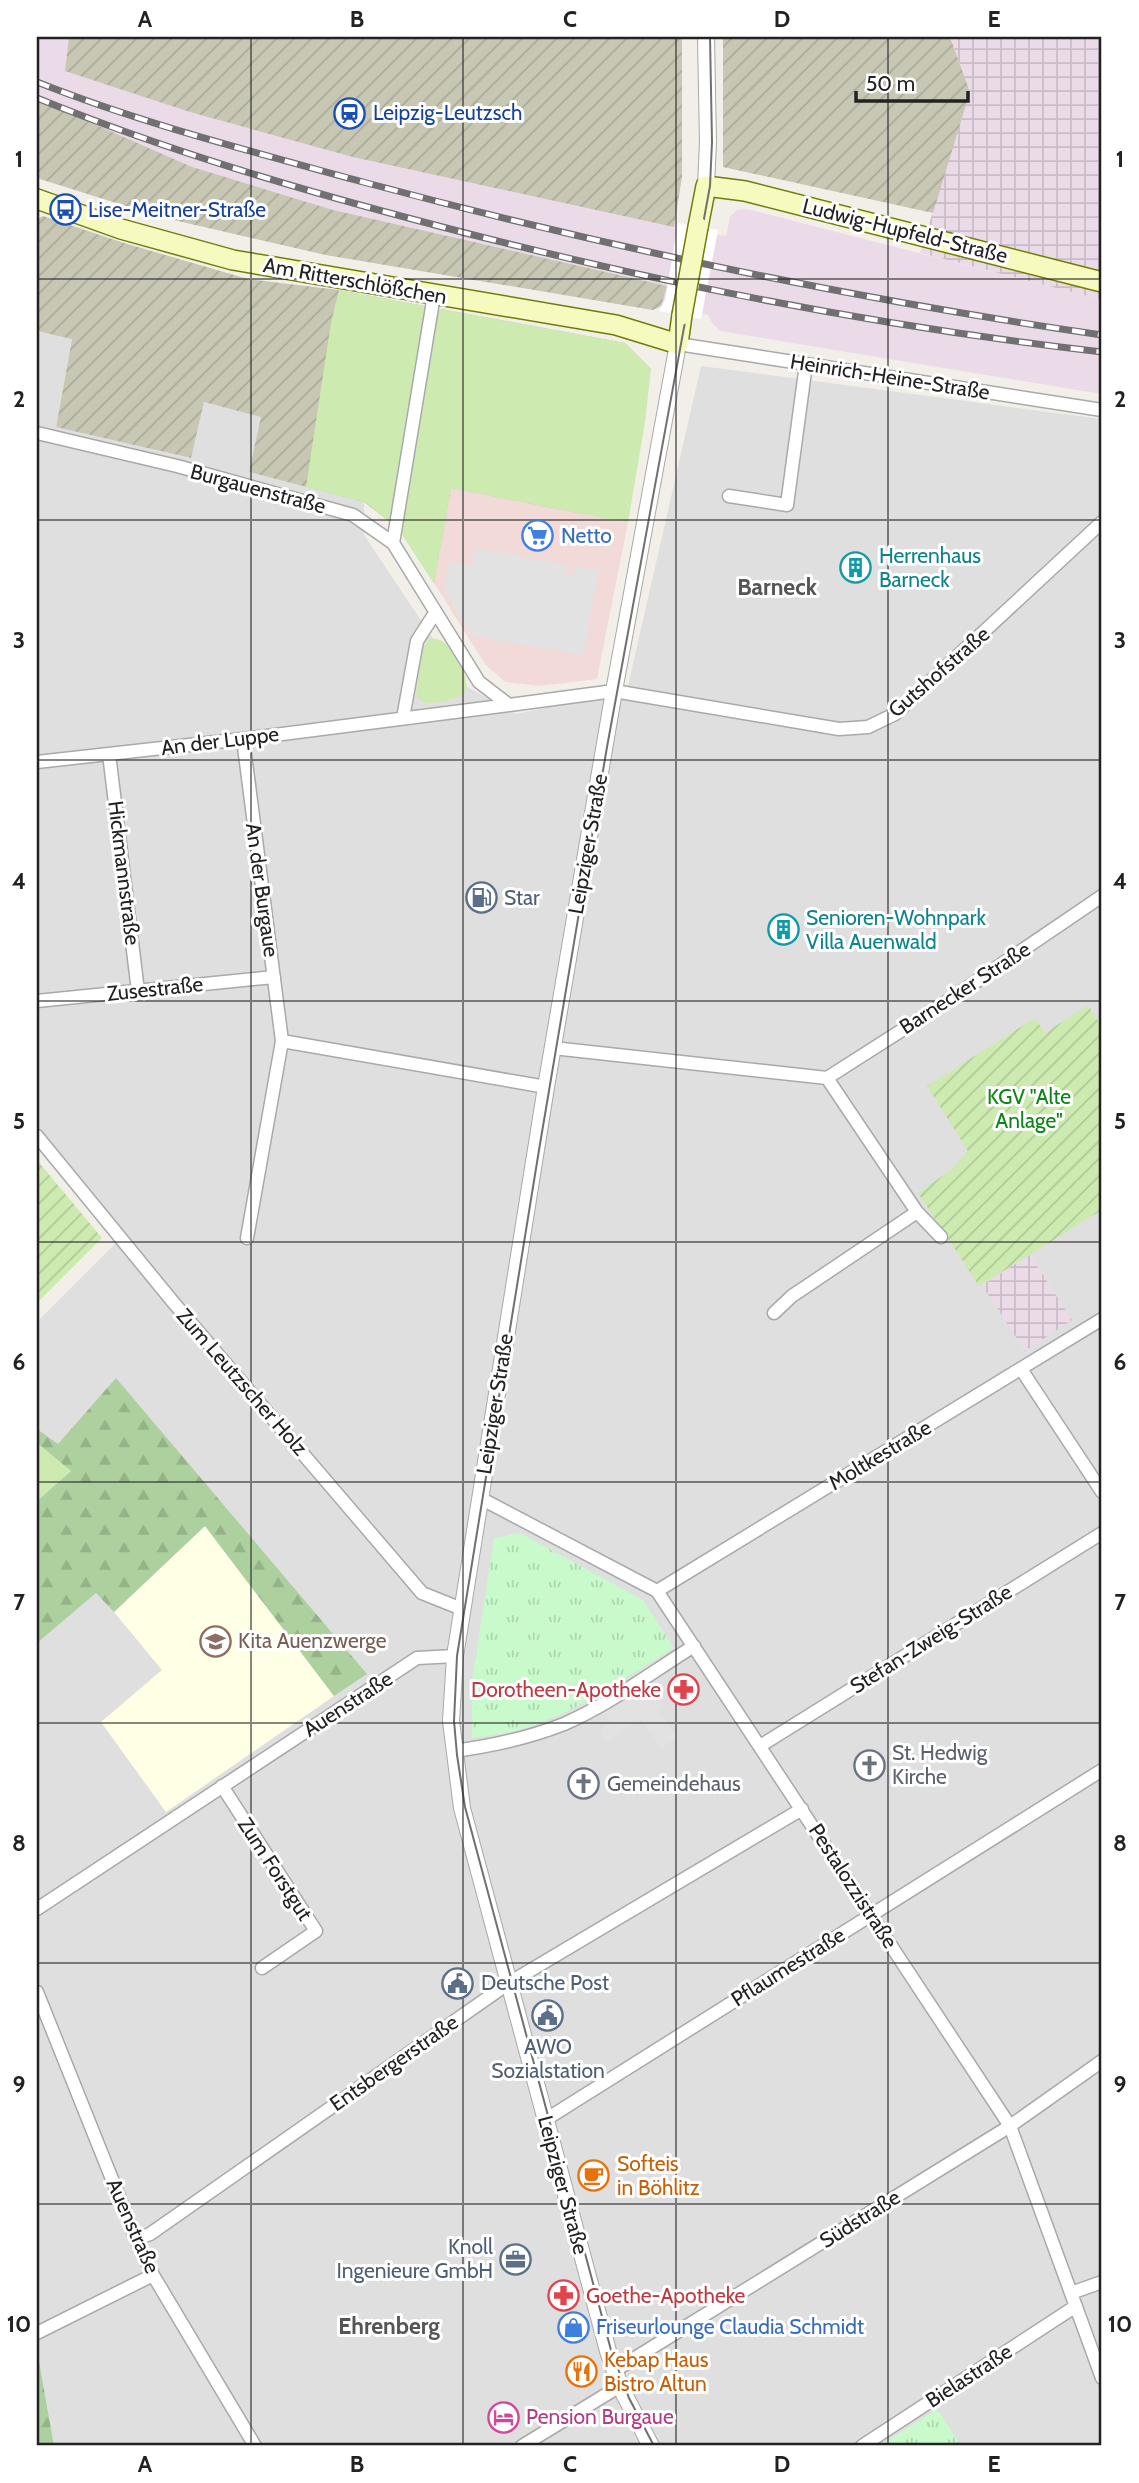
<svg xmlns="http://www.w3.org/2000/svg" width="1139" height="2483" viewBox="0 0 1139 2483" font-family="Cabin,sans-serif">
	<style>
		.residential { fill: #e0dfdf }
		.commercial { fill: #f2dad9 }
		.industrial { fill: url(#industrial-grid) }
		.education { fill: #ffffe5 }
		.railway { fill: #ebdbe8 }
		.construction { fill: url(#construction-furrows) }
		.grass { fill: #cdebb0 }
		.forest { fill: url(#forest-firs) }
		.park { fill: url(#park-tufts) }
		.garden { fill: url(#garden-furrows) }
		.parking { fill: #e2e2e2 }
		.pier { fill: #fff }
		.lines { fill: none; stroke-linecap: round; stroke-linejoin: round }
		.minor-casing { stroke: #a9a9a9; stroke-width: 15 }
		.tertiary-casing { stroke: #a9a9a9; stroke-width: 18 }
		.secondary-casing { stroke: #707d05; stroke-width: 22 }
		.minor { stroke: #fff; stroke-width: 12 }
		.tertiary { stroke: #fff; stroke-width: 16 }
		.secondary { stroke: #f7fabf; stroke-width: 19 }
		.tram { stroke: #707070; stroke-width: 2 }
		.rail-casing { stroke: #707070; stroke-width: 7 }
		.rail { stroke: #fff; stroke-width: 4.5; stroke-dasharray: 13; stroke-linecap: butt }
		.secondary-bridge-casing { stroke: #707d05; stroke-width: 22; stroke-linecap: butt }
		.secondary-bridge { stroke: #f7fabf; stroke-width: 19 }
		.grid { fill: none; stroke: #222; stroke-width: 2; stroke-opacity: 0.55 }
		.labels { text-anchor: middle; stroke-width: 6; stroke-linejoin: round; paint-order: stroke }
		.transit-label { font-size: 21px; fill: #164399; stroke: #fff; text-anchor: start }
		.street-label { font-size: 21px; fill: #222; stroke: #fff }
		.shop-label { font-size: 21px; fill: #366cbe; stroke: #fff; text-anchor: start }
		.culture-label { font-size: 21px; fill: #0d838f; stroke: #fff; text-anchor: start }
		.service-label { font-size: 21px; fill: #4e5e75; stroke: #fff; text-anchor: start }
		.park-label { font-size: 21px; fill: #0c8416; stroke: #fff }
		.education-label { font-size: 21px; fill: #785e54; stroke: #fff; text-anchor: start }
		.health-label { font-size: 21px; fill: #be3a42; stroke: #fff; text-anchor: end }
		.worship-label { font-size: 21px; fill: #5b616d; stroke: #fff; text-anchor: start }
		.food-label { font-size: 21px; fill: #c56008; stroke: #fff; text-anchor: start }
		.hotel-label { font-size: 21px; fill: #b23c85; stroke: #fff; text-anchor: start }
		.neighbourhood-label { font-size: 23px; font-weight: bold; fill: #555; stroke: #fff }
		.neatline { fill: none; stroke: #222; stroke-width: 2.5 }
		.grid-label { font-size: 23px; text-anchor: middle; font-weight: bold; fill: #222 }
	</style>
	<defs>
		<pattern id="industrial-grid" width="8" height="8" patternUnits="userSpaceOnUse" patternTransform="scale(1.75)"><rect width="8" height="8" fill="#ebdbe8"/><path d="M0 4h8M4 0v8" fill="none" stroke="#c9bcc7"/></pattern>
		<pattern id="construction-furrows" width="10" height="10" patternUnits="userSpaceOnUse" patternTransform="scale(1.75)"><rect width="10" height="10" fill="#c7c7b4"/><path d="M-1 1l2-2M0 10L10 0M9 11l2-2" fill="none" stroke="#abab9a"/></pattern>
		<pattern id="forest-firs" width="22" height="20" patternUnits="userSpaceOnUse" patternTransform="scale(1.75)"><rect width="22" height="20" fill="#add19e"/><path d="M5 1l3.5 6h-7zM16 11l3.5 6h-7z" fill="#95b388"/></pattern>
		<pattern id="park-tufts" width="24" height="20" patternUnits="userSpaceOnUse" patternTransform="scale(1.75)"><rect width="24" height="20" fill="#c8facc"/><path d="M3 7l-1-3M5 7V3M7 7l1-3M15 17l-1-3M17 17v-4M19 17l1-3" fill="none" stroke="#acd6af"/></pattern>
		<pattern id="garden-furrows" width="10" height="10" patternUnits="userSpaceOnUse" patternTransform="scale(1.75)"><rect width="10" height="10" fill="#cdebb0"/><path d="M-1 1l2-2M0 10L10 0M9 11l2-2" fill="none" stroke="#b0c997"/></pattern>
	</defs>
	<rect width="100%" height="100%" fill="#f2efe9"/>
	<path class="residential" d="M37,331L72,338L56,426L190,458L204,402L262,417L249,472L364,502V535L464,685L516,714L627,690L701,366L1102,419V2446H54L37,2348V1612L149,1528L37,1439V1322L119,1240L37,1142Z"/>
	<path class="commercial" d="M451,488L628,523L597,679L539,686L505,682L485,664L434,583Z"/>
	<path class="industrial" d="M950,37H1102V300L920,253L970,92Z
		M1030,1255L1072,1320L1025,1351L982,1285Z"/>
	<path class="education" d="M205,1526L334,1696L166,1812L101,1722L162,1670L114,1612Z"/>
	<path class="railway" d="M37,37H682V176L674,229L726,236L730,217L737,210L747,209L1102,300V394L720,331L712,323L708,315L661,306L653,310L326,255L161,217L52,183L37,178Z"/>
	<path class="construction" d="M69,37H254L272,39L356,37H682V176L674,227L353,157L190,112L65,71Z
		M723,37H950L970,92L933,213L723,167Z
		M37,99L192,167L333,210L667,286L661,306L653,310L326,255L161,217L37,178Z
		M43,216L124,243L248,279L339,290L625,343L651,369L587,515L451,488L434,583L398,528L364,502L249,472L261,417L204,402L191,458L56,427L72,339L37,331V219Z"/>
	<path class="grass" d="M339,290L625,343L651,369L645,422L628,523L451,488L434,583L398,528L365,502L306,487L331,323Z
		M430,638C435,639 441,639 445,643C454,652 472,680 465,692C461,699 431,705 423,702C419,700 418,697 416,694L423,647Z
		M37,1443L71,1471L37,1501Z"/>
	<path class="forest" d="M116,1378L367,1674L334,1696L205,1526L114,1612L96,1593L37,1643V1501L71,1471L37,1443V1429L58,1444Z
		M37,2349L54,2446H37Z"/>
	<path class="park" d="M520,1533L643,1600L674,1648C623,1679 574,1715 515,1731C501,1734 486,1736 472,1738V1681L494,1538Z
		M937,2409L961,2446H880Z"/>
	<path class="garden" d="M1088,1005L1102,1027V1210L979,1286L918,1193L951,1170L968,1151L927,1086L1035,1018L1045,1033Z
		M37,1160L102,1238L37,1303Z"/>
	<path class="parking" d="M475,548L567,565L566,575L573,576L576,566L598,570L584,655L472,636L444,591L449,562L473,566Z
		M652,1690L663,1707L659,1711L677,1738L661,1748L641,1719L607,1742L600,1730L611,1722L606,1713L629,1699L645,1695Z"/>
	<path class="pier" d="M678,223L718,230L701,319L659,311L665,300Z"/>
	<g class="lines">
		<defs>
			<path id="minor" d="M678,344L1102,410
				M37,433L177,466L353,515L393,543L479,682L509,705L614,691L839,729L868,727L895,714L1102,522
				M729,496L787,505L806,364
				M393,543L434,295
				M403,718L417,641L435,613
				M243,739L282,1041L247,1238
				M109,754L138,991
				M37,762L243,739L509,705
				M37,1001L274,977
				M282,1041L546,1087
				M553,1048L827,1078L946,1002L1102,896
				M827,1078L917,1212L941,1237
				M37,1136L173,1302L422,1593L462,1609
				M774,1313L792,1296L917,1212
				M1021,1369L1102,1492
				M480,1498L657,1591L1010,2126L1102,2378
				M657,1591L1102,1319
				M760,1746L1102,1533
				M454,1751C491,1746 529,1738 564,1724C610,1704 652,1672 694,1646
				M222,1786L316,1931L262,1968
				M37,1909L417,1658L455,1656
				M37,1992L136,2239L153,2275L255,2446
				M545,2120L1102,1770
				M136,2239L150,2234L509,1983L802,1809
				M1071,2293L1102,2282
				M37,2333L153,2275
				M614,2371L1010,2126L1102,2061
				M522,2446L620,2386
				M862,2446L1076,2306"/>
			<path id="tertiary" d="M706,186L708,142L706,37
				M651,2446L620,2386L608,2351L462,1808L451,1721L455,1656L546,1087L614,691L678,344"/>
			<path id="secondary" d="M37,199L121,229L233,260L616,325L678,344L682,315
				M698,227L706,186L745,191L1102,282"/>
		</defs>
		<use href="#minor" class="minor-casing"/>
		<use href="#tertiary" class="tertiary-casing"/>
		<use href="#secondary" class="secondary-casing"/>
		<use href="#minor" class="minor"/>
		<use href="#tertiary" class="tertiary"/>
		<use href="#secondary" class="secondary"/>
		<path class="tram" d="M654,2446L629,2398L611,2350L465,1807L457,1755L454,1721L457,1656L539,1150L607,747L710,186L712,142L710,37"/>
		<defs>
			<path id="rail" d="M37,82C143,124 254,152 363,182C606,247 853,299 1102,335
				M37,98C165,150 297,189 431,224C651,282 876,326 1102,352"/>
		</defs>
		<use href="#rail" class="rail-casing"/>
		<use href="#rail" class="rail"/>
		<defs>
			<path id="secondary-bridge" d="M682,315L698,227"/>
		</defs>
		<use href="#secondary-bridge" class="secondary-bridge-casing"/>
		<use href="#secondary-bridge" class="secondary-bridge"/>
	</g>
	<path class="grid" d="M251,37V2446M463,37V2446M676,37V2446M888,37V2446M37,279H1102M37,520H1102M37,760H1102M37,1001H1102M37,1242H1102M37,1482H1102M37,1723H1102M37,1963H1102M37,2204H1102"/>
	<defs>
		<symbol id="station-ring" viewBox="-11 -11 22 22"><circle r="9.5" fill="#fff" stroke="#1a4fb4" stroke-width="1.5"/><path d="M-3-6H3Q5-6 5-4V2Q5 4 3 4L4.5 6H3L1.5 4h-3L-3 6H-4.5L-3 4Q-5 4-5 2V-4Q-5-6-3-6ZM-3.5-4v3h7v-3ZM-3.5 1v1.5H-2V1ZM2 1v1.5H3.5V1Z" fill="#1a4fb4"/></symbol>
		<symbol id="bus-ring" viewBox="-11 -11 22 22"><circle r="9.5" fill="#fff" stroke="#1a4fb4" stroke-width="1.5"/><path d="M-5-6H5V4H4V6H2V4H-2V6H-4V4H-5ZM-3.5-4V0h7V-4ZM-3.5 1.2v1.5H-2V1.2ZM2 1.2v1.5H3.5V1.2Z" fill="#1a4fb4"/></symbol>
		<symbol id="supermarket-ring" viewBox="-11 -11 22 22"><circle r="9.5" fill="#fff" stroke="#3f7fe0" stroke-width="1.5"/><path d="M-6-5.5h2.5l.6 2H6L4.5 2H-2.5L-4.4-4H-6ZM-1.5 3.2a1.3 1.3 0 1 0 .1 0ZM3 3.2a1.3 1.3 0 1 0 .1 0Z" fill="#3f7fe0"/></symbol>
		<symbol id="building-ring" viewBox="-11 -11 22 22"><circle r="9.5" fill="#fff" stroke="#0f9aa8" stroke-width="1.5"/><path d="M-4-6H4V6H1V3H-1V6H-4ZM-2.5-4.3h1.7v1.8h-1.7ZM.8-4.3h1.7v1.8H.8ZM-2.5-1h1.7V.8h-1.7ZM.8-1h1.7V.8H.8Z" fill="#0f9aa8"/></symbol>
		<symbol id="fuel-ring" viewBox="-11 -11 22 22"><circle r="9.5" fill="#fff" stroke="#5c6f8a" stroke-width="1.5"/><path d="M-5.5-6h7V0h2V4h1.3V-2.5L3-4.5l.8-.8L6-3V5H2.5V1h-1V6h-7ZM-4.2-4.7v3.2H.2V-4.7Z" fill="#5c6f8a"/></symbol>
		<symbol id="school-ring" viewBox="-11 -11 22 22"><circle r="9.5" fill="#fff" stroke="#8d6e63" stroke-width="1.5"/><path d="M0-5L7-2L0 1L-7-2ZM-4 1L0 2.5L4 1V4Q0 6-4 4Z" fill="#8d6e63"/></symbol>
		<symbol id="pharmacy-ring" viewBox="-11 -11 22 22"><circle r="9.5" fill="#fff" stroke="#e0444e" stroke-width="1.5"/><path d="M-2-6h4v4h4v4h-4v4h-4v-4h-4v-4h4Z" fill="#e0444e"/></symbol>
		<symbol id="church-ring" viewBox="-11 -11 22 22"><circle r="9.5" fill="#fff" stroke="#6b7280" stroke-width="1.5"/><path d="M-1.2-6h2.4v3.5h3.3v2.4h-3.3V6h-2.4V-.1h-3.3v-2.4h3.3Z" fill="#6b7280"/></symbol>
		<symbol id="civic-ring" viewBox="-11 -11 22 22"><circle r="9.5" fill="#fff" stroke="#5c6f8a" stroke-width="1.5"/><path d="M-.6-6.5H3V-4.5H.6V-3L4-1V1h2V6H-6V1h2V-1L-.6-3ZM-1.2 2.5V6h2.4V2.5Z" fill="#5c6f8a"/></symbol>
		<symbol id="cafe-ring" viewBox="-11 -11 22 22"><circle r="9.5" fill="#fff" stroke="#e8710a" stroke-width="1.5"/><path d="M-5.5-4.5H6V0H3Q3 3.5 0 3.5H-2.5Q-5.5 3.5-5.5 0ZM3-3.2v2h1.7v-2ZM-6 4.5H4V6H-6Z" fill="#e8710a"/></symbol>
		<symbol id="office-ring" viewBox="-11 -11 22 22"><circle r="9.5" fill="#fff" stroke="#5c6f8a" stroke-width="1.5"/><path d="M-6-3h4V-5.5h4V-3h4V5H-6ZM-1-4.5V-3h2v-1.5ZM-6 0V1H6V0Z" fill="#5c6f8a"/></symbol>
		<symbol id="shop-ring" viewBox="-11 -11 22 22"><circle r="9.5" fill="#fff" stroke="#3f7fe0" stroke-width="1.5"/><path d="M-5-2.5h2.3a2.7 3.5 0 0 1 5.4 0H5L5.5 6h-11ZM-1.5-2.5h3a1.5 2.3 0 0 0-3 0Z" fill="#3f7fe0"/></symbol>
		<symbol id="restaurant-ring" viewBox="-11 -11 22 22"><circle r="9.5" fill="#fff" stroke="#e8710a" stroke-width="1.5"/><path d="M-5-6h1v4h1v-4h1v4h1v-4h1v5L-1.5 .5V6h-2V.5L-5-1ZM5-6V6H3V1.5H1.5Q1.5-4 5-6Z" fill="#e8710a"/></symbol>
		<symbol id="hotel-ring" viewBox="-11 -11 22 22"><circle r="9.5" fill="#fff" stroke="#d1479c" stroke-width="1.5"/><path d="M-6-4.5h1.5V1H6V5H4.5V3h-9V5H-6ZM-4 0a1.8 1.8 0 1 1 3.6 0ZM.5 0V-2.5h3Q6-2.5 6 0Z" fill="#d1479c"/></symbol>
	</defs>
	<g fill-rule="evenodd">
		<use href="#station-ring" x="332" y="96" width="35" height="35"/>
		<use href="#bus-ring" x="48" y="192" width="35" height="35"/>
		<use href="#supermarket-ring" x="520" y="518" width="35" height="35"/>
		<use href="#building-ring" x="838" y="550" width="35" height="35"/>
		<use href="#fuel-ring" x="464" y="880" width="35" height="35"/>
		<use href="#building-ring" x="766" y="912" width="35" height="35"/>
		<use href="#school-ring" x="198" y="1624" width="35" height="35"/>
		<use href="#pharmacy-ring" x="666" y="1672" width="35" height="35"/>
		<use href="#church-ring" x="852" y="1748" width="35" height="35"/>
		<use href="#church-ring" x="566" y="1766" width="35" height="35"/>
		<use href="#civic-ring" x="440" y="1966" width="35" height="35"/>
		<use href="#civic-ring" x="530" y="1998" width="35" height="35"/>
		<use href="#cafe-ring" x="576" y="2158" width="35" height="35"/>
		<use href="#office-ring" x="498" y="2242" width="35" height="35"/>
		<use href="#pharmacy-ring" x="546" y="2278" width="35" height="35"/>
		<use href="#shop-ring" x="556" y="2310" width="35" height="35"/>
		<use href="#restaurant-ring" x="564" y="2354" width="35" height="35"/>
		<use href="#hotel-ring" x="486" y="2400" width="35" height="35"/>
	</g>
	<g class="labels">
		<g class="transit-label">
			<text x="373" y="120">Leipzig-Leutzsch</text>
			<text x="88" y="217">Lise-Meitner-Straße</text>
		</g>
		<g class="street-label">
			<text transform="translate(905 231) rotate(14)" y="7">Ludwig-Hupfeld-Straße</text>
			<text transform="translate(355 281) rotate(10)" y="7">Am Ritterschlößchen</text>
			<text transform="translate(890 377) rotate(9)" y="7">Heinrich-Heine-Straße</text>
			<text transform="translate(258 489) rotate(15)" y="7">Burgauenstraße</text>
			<text transform="translate(939 672) rotate(-41)" y="7">Gutshofstraße</text>
			<text transform="translate(220 741) rotate(-7)" y="7">An der Luppe</text>
			<text transform="translate(588 844) rotate(-80)" y="7">Leipziger Straße</text>
			<text transform="translate(124 873) rotate(83)" y="7">Hickmannstraße</text>
			<text transform="translate(262 890) rotate(82)" y="7">An der Burgaue</text>
			<text transform="translate(965 988) rotate(-33)" y="7">Barnecker Straße</text>
			<text transform="translate(155 989) rotate(-6)" y="7">Zusestraße</text>
			<text transform="translate(242 1382) rotate(49)" y="7">Zum Leutzscher Holz</text>
			<text transform="translate(495 1404) rotate(-81)" y="7">Leipziger Straße</text>
			<text transform="translate(880 1455) rotate(-31)" y="7">Moltkestraße</text>
			<text transform="translate(931 1639) rotate(-32)" y="7">Stefan-Zweig-Straße</text>
			<text transform="translate(348 1704) rotate(-33)" y="7">Auenstraße</text>
			<text transform="translate(275 1869) rotate(57)" y="7">Zum Forstgut</text>
			<text transform="translate(853 1886) rotate(57)" y="7">Pestalozzistraße</text>
			<text transform="translate(788 1967) rotate(-32)" y="7">Pflaumestraße</text>
			<text transform="translate(394 2063) rotate(-35)" y="7">Entsbergerstraße</text>
			<text transform="translate(563 2185) rotate(75)" y="7">Leipziger Straße</text>
			<text transform="translate(860 2219) rotate(-32)" y="7">Südstraße</text>
			<text transform="translate(133 2226) rotate(66)" y="7">Auenstraße</text>
			<text transform="translate(969 2376) rotate(-33)" y="7">Bielastraße</text>
		</g>
		<g class="shop-label">
			<text x="561" y="543">Netto</text>
			<text x="596" y="2334">Friseurlounge Claudia Schmidt</text>
		</g>
		<g class="culture-label">
			<text x="879" y="563">Herrenhaus<tspan x="879" dy="24">Barneck</tspan></text>
			<text x="806" y="925">Senioren-Wohnpark<tspan x="806" dy="24">Villa Auenwald</tspan></text>
		</g>
		<g class="service-label">
			<text x="504" y="905">Star</text>
			<text x="481" y="1990">Deutsche Post</text>
			<text x="548" y="2054" text-anchor="middle">AWO<tspan x="548" dy="24">Sozialstation</tspan></text>
			<text x="493" y="2254" text-anchor="end">Knoll<tspan x="493" dy="24">Ingenieure GmbH</tspan></text>
		</g>
		<g class="park-label">
			<text x="1029" y="1104">KGV "Alte<tspan x="1029" dy="24">Anlage"</tspan></text>
		</g>
		<g class="education-label">
			<text x="238" y="1648">Kita Auenzwerge</text>
		</g>
		<g class="health-label">
			<text x="661" y="1697">Dorotheen-Apotheke</text>
			<text x="586" y="2303" text-anchor="start">Goethe-Apotheke</text>
		</g>
		<g class="worship-label">
			<text x="892" y="1760">St. Hedwig<tspan x="892" dy="24">Kirche</tspan></text>
			<text x="607" y="1791">Gemeindehaus</text>
		</g>
		<g class="food-label">
			<text x="617" y="2171">Softeis<tspan x="617" dy="24">in Böhlitz</tspan></text>
			<text x="604" y="2367">Kebap Haus<tspan x="604" dy="24">Bistro Altun</tspan></text>
		</g>
		<g class="hotel-label">
			<text x="526" y="2424">Pension Burgaue</text>
		</g>
		<g class="neighbourhood-label">
			<text x="777" y="595">Barneck</text>
			<text x="389" y="2334">Ehrenberg</text>
		</g>
	</g>
	<rect width="1139" height="2483" fill="none" stroke="#ffffff" stroke-width="77"/>
	<path d="M856 91v10h112v-10" fill="none" stroke="#222222" stroke-width="3.5"/>
	<text x="866" y="91" font-size="21" fill="#222222" stroke="#ffffff" stroke-width="5" paint-order="stroke">50 m</text>
	<rect x="38" y="38" width="1062" height="2406" class="neatline"/>
	<g class="grid-label">
		<text x="145" y="27">A</text>
		<text x="357" y="27">B</text>
		<text x="570" y="27">C</text>
		<text x="782" y="27">D</text>
		<text x="994" y="27">E</text>
		<text x="19" y="167">1</text>
		<text x="1120" y="167">1</text>
		<text x="19" y="407">2</text>
		<text x="1120" y="407">2</text>
		<text x="19" y="648">3</text>
		<text x="1120" y="648">3</text>
		<text x="19" y="889">4</text>
		<text x="1120" y="889">4</text>
		<text x="19" y="1129">5</text>
		<text x="1120" y="1129">5</text>
		<text x="19" y="1370">6</text>
		<text x="1120" y="1370">6</text>
		<text x="19" y="1610">7</text>
		<text x="1120" y="1610">7</text>
		<text x="19" y="1851">8</text>
		<text x="1120" y="1851">8</text>
		<text x="19" y="2092">9</text>
		<text x="1120" y="2092">9</text>
		<text x="19" y="2332">10</text>
		<text x="1120" y="2332">10</text>
		<text x="145" y="2472">A</text>
		<text x="357" y="2472">B</text>
		<text x="570" y="2472">C</text>
		<text x="782" y="2472">D</text>
		<text x="994" y="2472">E</text>
	</g>
</svg>
